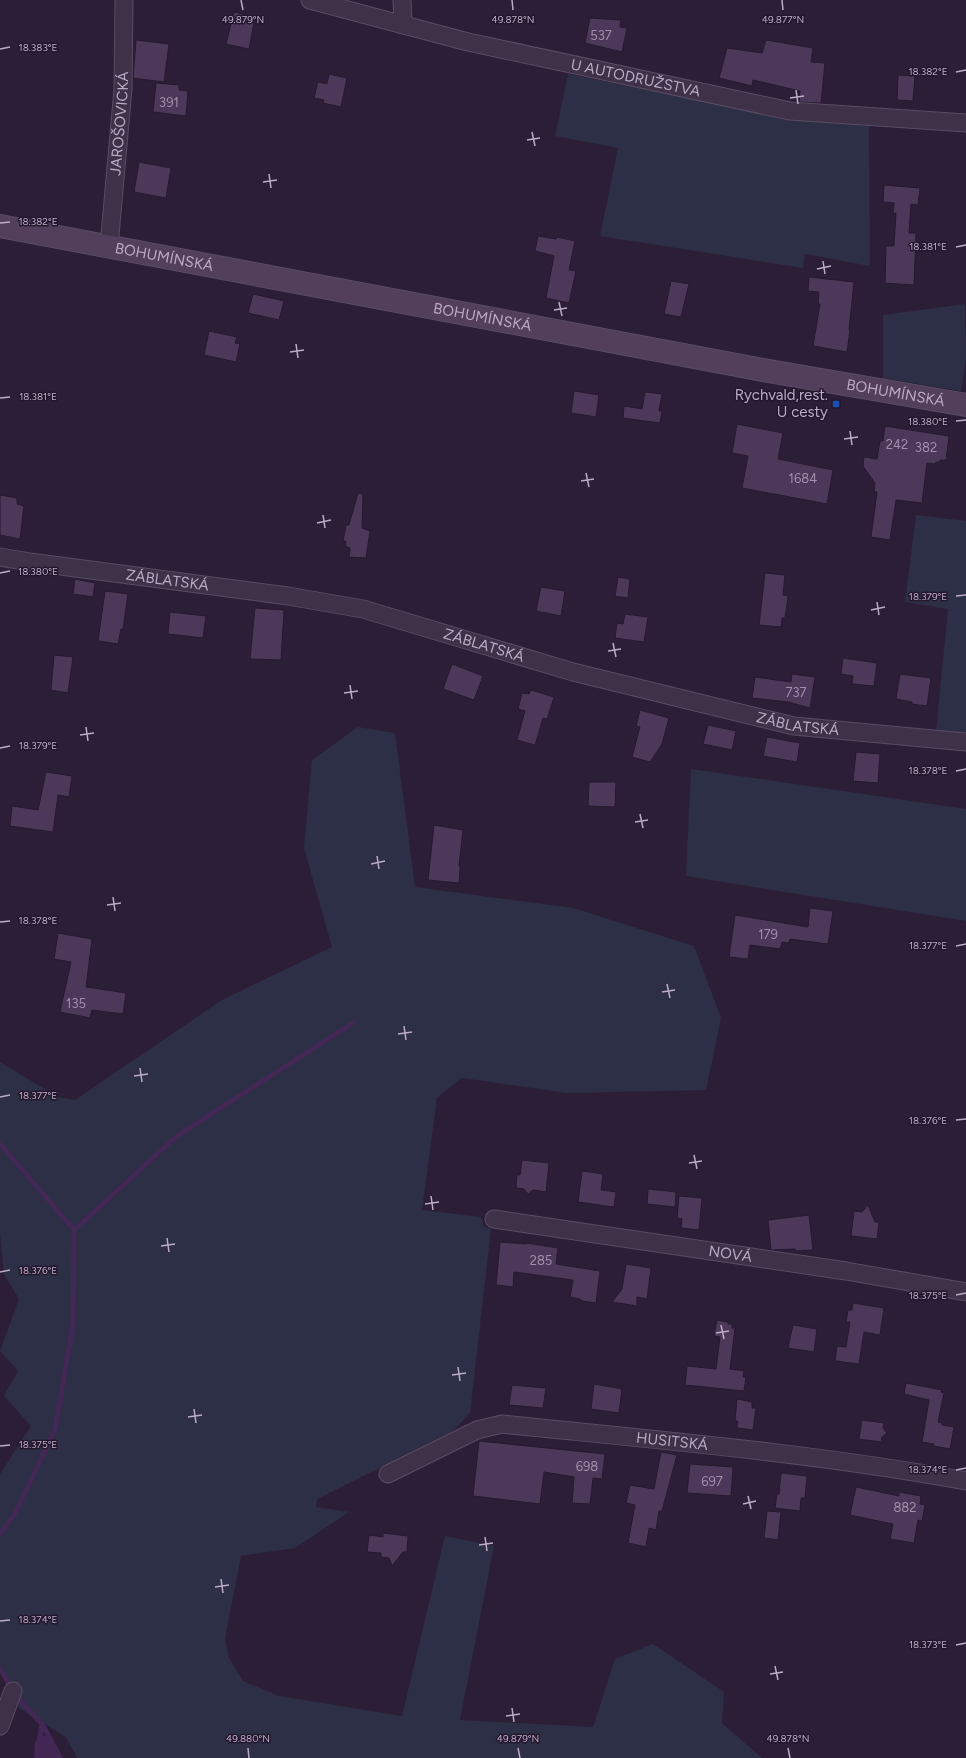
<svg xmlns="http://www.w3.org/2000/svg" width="966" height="1758" viewBox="0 0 966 1758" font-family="Figtree,sans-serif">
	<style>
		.green { fill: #2c2f46 }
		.water { fill: #432755 }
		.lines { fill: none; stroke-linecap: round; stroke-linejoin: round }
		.stream { stroke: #432755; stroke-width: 5 }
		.building { fill: #4c3959; stroke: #26192f }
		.minor-casing { stroke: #5a4c64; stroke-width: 19 }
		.secondary-casing { stroke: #5a4c64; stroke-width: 24 }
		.minor { stroke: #3f3148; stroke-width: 17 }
		.secondary { stroke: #513f5c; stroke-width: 22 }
		.ticks { fill: none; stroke: #bcabc6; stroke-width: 1.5 }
		.transit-dot { fill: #1a4fb4; stroke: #24172d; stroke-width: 1.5 }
		.labels { text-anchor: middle; stroke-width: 3; stroke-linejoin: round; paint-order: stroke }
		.number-label { font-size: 13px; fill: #a08eab }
		.street-label { font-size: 15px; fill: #bcabc6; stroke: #24172d }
		.poi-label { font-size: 15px; fill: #bcabc6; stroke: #24172d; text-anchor: end }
		.ticks-label { font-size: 10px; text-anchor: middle; fill: #bcabc6; stroke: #24172d; stroke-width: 3; stroke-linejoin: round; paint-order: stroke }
	</style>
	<rect width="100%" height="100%" fill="#2d1e38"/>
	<path class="green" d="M568,74L795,120L869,126L870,266L805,254L803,268L600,236L618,148L555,136Z
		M965,304L966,359L961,391L883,378V315Z
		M916,515L966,521V735L936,732L948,609L905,602Z
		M358,727L395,733L415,887L573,908L694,946L721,1018L706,1090L567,1093L462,1078L437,1098L422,1210L481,1217L484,1227L491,1229L470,1413L453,1431L317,1499L316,1507L349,1512L295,1548L241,1556L225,1638L229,1658L243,1681L279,1696L402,1716L445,1536L494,1546L460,1720L593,1727L615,1659L653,1644L724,1692L722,1723L762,1758H77L66,1737L19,1708L15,1693L0,1671V1474L31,1426L4,1396L18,1371L0,1351L19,1299L4,1274L0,1234V1062L58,1097L75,1100L222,1000L332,947L304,848L312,760Z
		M691,769L966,809V921L686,876Z"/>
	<path class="water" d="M41,1735C54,1736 58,1748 63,1758H34L35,1742Z"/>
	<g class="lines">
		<path class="stream" d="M0,1144L74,1230L73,1325L55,1429L16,1512L0,1534
			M74,1230L177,1136L353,1023
			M0,1668L15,1695L42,1724L52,1742
			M39,1743L42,1724"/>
	</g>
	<path class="building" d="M234,12L255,17L249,49L226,44Z
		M590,18L621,20L620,27L627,28L622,52L585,43Z
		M136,40L169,44L164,82L133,78Z
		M766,40L813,48L811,62L825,63L821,103L799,102L800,91L753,80L752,86L719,78L727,48L762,53Z
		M329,74L347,78L341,107L323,103L324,100L314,98L318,82L327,84Z
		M898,75L915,76L913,101L897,100Z
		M156,83L179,85V90L188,91L186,116L153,112Z
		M139,162L171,168L166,198L134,192Z
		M884,185L920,188L918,205L911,204L909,233H916L914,285L885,283L886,246H894L896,213H893L894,203L883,202Z
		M538,236L556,239L557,237L575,241L569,270L576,271L569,303L546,298L554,256L535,251Z
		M809,277L854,282L849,330H850L847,352L813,346L820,304H818L819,292L808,291Z
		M671,281L689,284L681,317L664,314Z
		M253,294L284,301L279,320L248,313Z
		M209,331L237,337L235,343L240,344L236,362L204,355Z
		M574,391L599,395L596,417L571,413Z
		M645,392L662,394L659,411H662L660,423L623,418L624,406L642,409Z
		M737,424L783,433L778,459L833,470L827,504L742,488L748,456L732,453Z
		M885,426L949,436L946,460H940V462H936L935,464L927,463L922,503L896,500L890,540L871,537L877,492L874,491L875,483L863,466L864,457L877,459L880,441H883Z
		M358,493L363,494L362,528L370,531L366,558L349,557L350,548L345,546L346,541H343L346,525H349Z
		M0,495L17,498V504L24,506L20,539L0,535Z
		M765,573L785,575L783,595L788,596L785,618H782L781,627L759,625Z
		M618,577L630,579L628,598L615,596Z
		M75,579L95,583L93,597L73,594Z
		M541,587L565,591L561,616L536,611Z
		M105,591L128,594L123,629H121L118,644L98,641Z
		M255,608L284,610L281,660L250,659Z
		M170,612L206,616L203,638L168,634Z
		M625,614L648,617L644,642L615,638L617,623L623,624Z
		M54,655L73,657L68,693L51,690Z
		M843,658L877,663L874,686L852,684L853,676L841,674Z
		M452,664L483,676L474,700L443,689Z
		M792,674L815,677L810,708L788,702L752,698L755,677L791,682Z
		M900,674L931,678L927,706L912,704V702L896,699Z
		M531,690L554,697L547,719L543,718L535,745L517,740L525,711L518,709L522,693L529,694Z
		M640,710L669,718L662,744L650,762L632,757L640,727L636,726Z
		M708,725L736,731L732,750L703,744Z
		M767,737L800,743L797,762L763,756Z
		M856,752L880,754L878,783L853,781Z
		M46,772L72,776L69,797L58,795L53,832L10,826L12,806L38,810Z
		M589,782H616L615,807L588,806Z
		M434,825L463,830L459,866H460L459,883L428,880Z
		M810,908L833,911L828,944L790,939L789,943L782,942L780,949L750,945L748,959L729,957L735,915L808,927Z
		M58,933L92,939L86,987L126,993L123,1014L92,1010L90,1018L60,1012L71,962L54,959Z
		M522,1160L549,1163L546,1192L533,1190L528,1194L524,1189L516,1188L517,1175H520Z
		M582,1171L603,1174L601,1190L616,1192L614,1207L578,1202Z
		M648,1189L676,1192L675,1207L647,1204Z
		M679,1196L702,1198L699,1230L681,1228L682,1219L677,1218Z
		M868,1205L875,1222H879L877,1239L851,1236L854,1211L862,1212Z
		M809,1215L813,1250L796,1251L795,1249L771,1250L768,1220Z
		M500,1242L526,1244V1243L558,1248L556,1264L600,1271L596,1303L582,1301L580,1299L570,1297L573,1280L514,1272L513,1287L496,1285Z
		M626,1264L651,1268L647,1299L637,1297V1306L612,1302L622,1289Z
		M853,1303L884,1308L880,1335L864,1332L859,1364L835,1361L837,1346L846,1347L850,1322H846L848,1310H852Z
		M717,1320L728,1322V1324H732V1328H735L730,1369L744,1371L743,1377H746L744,1391L685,1385L687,1366L716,1369L720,1337L714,1336Z
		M793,1325L817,1329L814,1352L788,1348Z
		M906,1383L942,1390L941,1392L944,1393L938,1422L942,1423V1425L954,1427L950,1449L933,1446L934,1444L922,1442L929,1400L904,1394Z
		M594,1384L622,1389L619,1413L591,1409Z
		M512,1385L546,1388L543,1408L509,1405Z
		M737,1399L752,1402V1408H756L753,1430L737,1428L738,1421H735Z
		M862,1420L884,1423L883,1428L887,1433L882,1437L881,1442L859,1439Z
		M479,1441L605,1454L602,1479L593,1478L590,1504L572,1503L574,1477L544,1472L540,1504L473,1496Z
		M661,1452L677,1455L662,1511H659L656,1530L649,1528L646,1547L628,1543L635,1505L626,1503L630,1485L654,1489Z
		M690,1464L733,1467L731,1496L687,1493Z
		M781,1473L807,1476L805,1498H801L800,1511L775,1508L777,1494H779Z
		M856,1487L899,1496V1492L921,1496L920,1504L925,1505L922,1521L918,1520L914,1543L890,1539L893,1524L850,1515Z
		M767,1511L781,1512L778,1540L764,1538Z
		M383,1533L408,1536L407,1552H403L392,1566L389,1558L381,1557V1553L367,1552L369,1535L383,1537Z"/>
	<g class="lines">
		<defs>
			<g id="minor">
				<path id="s1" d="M310,0L468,42L790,111L966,123"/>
				<path d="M402,0L403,25"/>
				<path id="s2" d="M109,246L123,89L124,0"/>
				<path id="s3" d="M0,557L30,562L288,596L363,609L573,672L794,726L966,742"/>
				<path id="s4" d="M494,1219L846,1271L966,1292"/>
				<path id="s5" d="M388,1474L477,1430L502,1424C657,1440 813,1453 966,1481"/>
				<path d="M0,1726L13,1691"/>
			</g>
			<g id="secondary">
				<path id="s6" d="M0,226L763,370L966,405"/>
			</g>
		</defs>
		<use href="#minor" class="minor-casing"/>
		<use href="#secondary" class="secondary-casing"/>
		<use href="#minor" class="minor"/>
		<use href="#secondary" class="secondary"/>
	</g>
	<path class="ticks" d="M241,0L243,10M512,0L513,10M782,0L783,10M0,49L10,47M956,72L966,70M796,90L798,104M790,98L804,96M532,132L535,146M527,140L540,138M269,174L271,188M263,182L277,180M0,223L10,222M956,247L966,245M823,261L825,274M817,269L831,266M559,302L562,316M554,310L567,308M296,344L298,358M290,352L304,350M0,398L10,397M956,421L966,420M850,431L852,445M844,439L858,437M586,473L589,487M581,481L594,479M323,515L325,528M317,523L331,520M0,573L10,571M956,596L966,595M877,602L879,615M871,610L885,607M613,643L616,657M608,651L621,649M350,685L352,699M344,693L358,691M86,727L88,741M80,735L94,733M0,748L10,746M956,771L966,769M640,814L643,828M635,822L648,820M377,856L379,869M371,864L385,861M113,897L115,911M107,905L121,903M0,922L10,921M956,946L966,944M667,984L670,998M662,992L675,990M404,1026L406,1040M398,1034L412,1032M140,1068L142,1082M134,1076L148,1074M0,1097L10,1095M956,1120L966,1119M694,1155L697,1169M689,1163L702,1161M431,1196L433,1210M425,1204L439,1202M167,1238L169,1252M161,1246L175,1244M0,1272L10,1270M956,1295L966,1293M721,1325L724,1339M716,1333L729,1331M458,1367L460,1381M452,1375L466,1373M194,1409L196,1423M188,1417L202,1415M0,1446L10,1445M956,1470L966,1468M748,1496L751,1509M743,1504L756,1501M485,1537L487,1551M479,1545L493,1543M221,1579L223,1593M215,1587L229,1585M0,1621L10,1620M956,1645L966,1643M775,1666L778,1680M770,1674L783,1672M512,1708L514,1722M506,1716L520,1714M248,1748L249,1758M518,1748L520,1758M788,1748L790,1758"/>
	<rect class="transit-dot" x="832" y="400" width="8" height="8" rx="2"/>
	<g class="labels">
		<g class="number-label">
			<text x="601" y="40">537</text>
			<text x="169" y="107">391</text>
			<text x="897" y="449">242</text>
			<text x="926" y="452">382</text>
			<text x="803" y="483">1684</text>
			<text x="796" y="697">737</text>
			<text x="768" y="939">179</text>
			<text x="76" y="1008">135</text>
			<text x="541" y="1265">285</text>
			<text x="587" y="1471">698</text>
			<text x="712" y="1486">697</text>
			<text x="905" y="1512">882</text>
		</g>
		<g class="street-label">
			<text dy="5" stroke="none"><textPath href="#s1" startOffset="335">U AUTODRUŽSTVA</textPath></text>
			<text dy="5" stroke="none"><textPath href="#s2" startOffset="123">JAROŠOVICKÁ</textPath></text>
			<text dy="5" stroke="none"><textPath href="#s6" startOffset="167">BOHUMÍNSKÁ</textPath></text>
			<text dy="5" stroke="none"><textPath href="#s6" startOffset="491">BOHUMÍNSKÁ</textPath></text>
			<text dy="5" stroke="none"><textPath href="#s6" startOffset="911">BOHUMÍNSKÁ</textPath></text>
			<text dy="5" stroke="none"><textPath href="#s3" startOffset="169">ZÁBLATSKÁ</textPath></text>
			<text dy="5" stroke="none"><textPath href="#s3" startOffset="493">ZÁBLATSKÁ</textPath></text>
			<text dy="5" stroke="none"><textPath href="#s3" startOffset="817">ZÁBLATSKÁ</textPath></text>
			<text dy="5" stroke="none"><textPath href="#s4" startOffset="239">NOVÁ</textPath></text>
			<text dy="5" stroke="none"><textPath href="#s5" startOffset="296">HUSITSKÁ</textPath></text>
		</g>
		<g class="poi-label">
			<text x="828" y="400">Rychvald,rest.<tspan x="828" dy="17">U cesty</tspan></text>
		</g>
	</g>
	<g class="ticks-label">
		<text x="243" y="23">49.879°N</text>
		<text x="513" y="23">49.878°N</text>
		<text x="783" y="23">49.877°N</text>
		<text x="38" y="51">18.383°E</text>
		<text x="928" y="75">18.382°E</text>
		<text x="38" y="225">18.382°E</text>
		<text x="928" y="250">18.381°E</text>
		<text x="38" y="400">18.381°E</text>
		<text x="928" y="425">18.380°E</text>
		<text x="38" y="575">18.380°E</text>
		<text x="928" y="600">18.379°E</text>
		<text x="38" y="749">18.379°E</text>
		<text x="928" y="774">18.378°E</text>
		<text x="38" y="924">18.378°E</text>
		<text x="928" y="949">18.377°E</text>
		<text x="38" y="1099">18.377°E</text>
		<text x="928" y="1124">18.376°E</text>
		<text x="38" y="1274">18.376°E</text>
		<text x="928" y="1299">18.375°E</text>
		<text x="38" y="1448">18.375°E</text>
		<text x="928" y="1473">18.374°E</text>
		<text x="38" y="1623">18.374°E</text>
		<text x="928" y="1648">18.373°E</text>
		<text x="248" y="1742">49.880°N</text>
		<text x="518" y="1742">49.879°N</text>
		<text x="788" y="1742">49.878°N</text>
	</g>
</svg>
